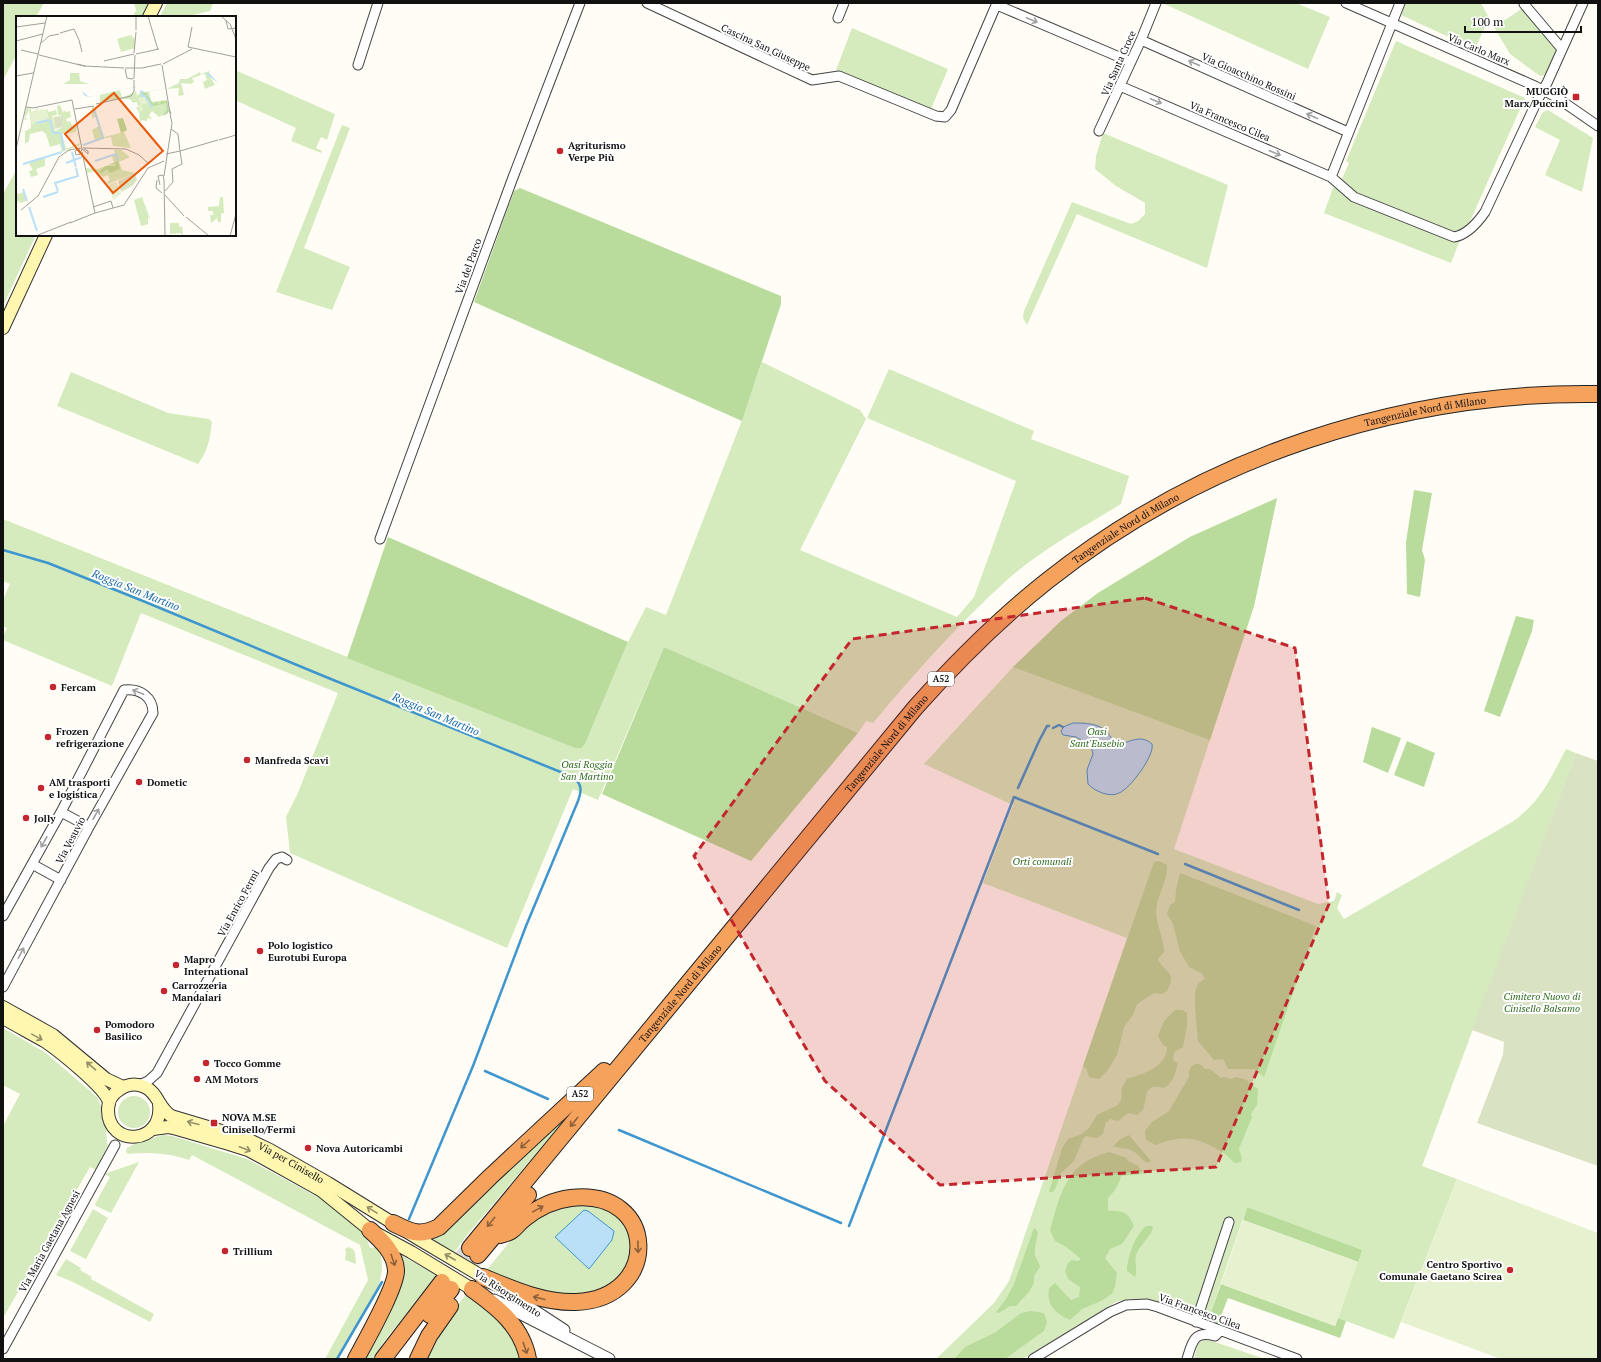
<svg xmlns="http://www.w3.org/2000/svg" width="1601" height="1362" viewBox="0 0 1601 1362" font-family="'PT Serif',serif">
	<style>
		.green { fill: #d5ebbd }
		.forest { fill: #b9dc9c }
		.cemetery { fill: #d9e3c4 }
		.pitch { fill: #e6f2cf }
		.water { fill: #b9e0f7; stroke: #3f96cf }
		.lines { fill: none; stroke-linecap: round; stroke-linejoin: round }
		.stream { stroke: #3f96cf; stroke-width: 2.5 }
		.motorway-tunnel { stroke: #dbdad3; stroke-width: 16; stroke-dasharray: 16 8; stroke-linecap: butt }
		.minor-casing { stroke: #444; stroke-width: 11 }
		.tertiary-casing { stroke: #444; stroke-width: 13 }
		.secondary-casing { stroke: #333; stroke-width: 14 }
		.motorway-casing { stroke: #222; stroke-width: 18 }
		.minor { stroke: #fff; stroke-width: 9 }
		.tertiary { stroke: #fff; stroke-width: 11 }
		.secondary { stroke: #fff6b0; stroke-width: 12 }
		.motorway { stroke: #f5a25d; stroke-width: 16 }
		.oneway { stroke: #a0a0a0 }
		.oneway2 { stroke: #948f68 }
		.oneway3 { stroke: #8e613b }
		.marked { fill: #c4262e; fill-opacity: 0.2; stroke: #c4262e; stroke-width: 3; stroke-dasharray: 8 5; stroke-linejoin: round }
		.poi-dot { fill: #c4262e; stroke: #fff; stroke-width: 1.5 }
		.labels { text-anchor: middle; stroke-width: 4; stroke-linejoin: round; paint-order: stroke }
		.shield { fill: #fff; stroke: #585858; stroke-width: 1 }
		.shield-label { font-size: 9px; font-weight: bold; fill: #111 }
		.street-label { font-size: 10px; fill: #111; stroke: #fff }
		.poi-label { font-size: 10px; font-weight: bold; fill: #111; stroke: #fff; text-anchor: start }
		.park-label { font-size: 10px; font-style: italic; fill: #2f6b1f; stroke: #fff }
		.water-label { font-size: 11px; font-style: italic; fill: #1768a6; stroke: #fff }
		.inset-river { fill: none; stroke: #b9e0f7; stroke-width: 2 }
		.inset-road { fill: none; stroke: #a09f9a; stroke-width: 1 }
		.view { fill: #e8590c; fill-opacity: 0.15; stroke: #e8590c; stroke-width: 2 }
		.inset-edge { fill: none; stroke: #111; stroke-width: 2 }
	</style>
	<rect width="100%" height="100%" fill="#fffdf5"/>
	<path class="green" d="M3,3H44L36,17H17V54L3,80Z
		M134,3H154L147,17H133L136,10Z
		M167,3H213L210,11L183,17H160Z
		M1162,3H1296L1330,17L1308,69Z
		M1406,3H1481L1489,18L1475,49L1401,15Z
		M1523,8L1557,49L1546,75L1540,76L1510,54L1494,27Z
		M852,28L948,69L931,109L836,70Z
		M1396,41L1525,98L1471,219L1458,245L1451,263L1324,213L1333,188L1340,183L1349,163L1346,161Z
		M235,70L335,114L327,140L321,137L316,148L322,151L321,153L291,141L296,128L235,100Z
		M1548,110L1593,138L1582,192L1545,175L1560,140L1535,127L1543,112Z
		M342,125L350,128L304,248L350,267L332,310L276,292Z
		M1103,133L1228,185L1207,268L1077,214L1027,325L1023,318L1024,311L1072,202L1131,224L1138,221L1145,214V203L1116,186L1095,169L1096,156Z
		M16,171H17V235H36L3,306V194Z
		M762,362L860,410L866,419L800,550L957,617L974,597L1016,481L867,418L889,369L1034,431L1031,439L1129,476L1121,504C1082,528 1041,550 1007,580C958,624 915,673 873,723L866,721L858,733L664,647L598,800L573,789L507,948L290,853L286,817L297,795L338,693L141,613L112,686L3,640V636L7,628L3,626V600L10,584L3,581V519L575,748L585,744L628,642L646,607L666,615L742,420Z
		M71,372L168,413L209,419L212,422C210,438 208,451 198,464L57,406Z
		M1277,498L1254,606L1174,849L1318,904L1334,901L1337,892L1342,895L1337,908L1344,919L1512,822C1541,802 1550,779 1566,749L1576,753L1422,1166L1457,1179L1394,1339L1338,1318L1361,1250L1247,1207L1208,1320C1177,1309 1150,1293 1116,1302L1022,1359H936L994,1303L1009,1281L1127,938L983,883L1013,805L924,764L1013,667L1061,621L1098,593L1190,537Z
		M3,1028L46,1053L97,1097L102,1108L101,1114L106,1128L107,1143L108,1145L96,1170L90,1167L3,1318V1126L20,1094L3,1085Z
		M118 1112a16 16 0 1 1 32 0a16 16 0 1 1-32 0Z
		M583,1098L467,1235L453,1254L427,1240Z
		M163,1135L172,1136L247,1159L314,1195L316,1192L365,1234L370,1248L377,1247L381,1255L382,1270L379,1285L336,1359H325L368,1280L360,1245L192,1155L189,1160C168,1153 149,1152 128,1154L126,1152L127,1148L134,1144Z
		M139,1162L111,1213L96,1206L95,1204L110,1177L104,1174Z
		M563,1203H596L625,1217L636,1251L613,1288L554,1297L485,1272L517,1233L530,1219Z
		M93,1209L108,1218L86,1259L70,1251Z
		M348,1247L353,1249L355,1253L356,1264L345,1260L346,1252L345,1249Z
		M399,1254L436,1275V1277L385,1340L373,1359H362Z
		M66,1259L81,1268L80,1270L92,1277L91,1279L154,1314L150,1322L73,1282L56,1275Z
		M467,1293L502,1319L525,1359H422L435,1335Z
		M1206,1339L1265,1359H1194L1198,1344Z"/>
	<path class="forest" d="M520,188L781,296V304L742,421L474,302L514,191Z
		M1414,490L1432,493L1422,550L1425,560L1420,597L1407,594L1406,542Z
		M1277,498L1254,606L1210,740L1013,667L1061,621L1098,593L1190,537Z
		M388,537L628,642L585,744L581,748H575L347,658Z
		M1516,616L1534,620L1532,631L1500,717L1484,711Z
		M664,647L858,733L751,861L602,794Z
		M1372,727L1401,738L1388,773L1363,762Z
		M1407,741L1435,753L1424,787L1394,775Z
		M1159,861L1167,865C1168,881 1157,895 1156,911C1156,925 1164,938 1164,952L1158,959C1166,976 1177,970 1167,991L1162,994L1154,993L1140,1002L1136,1006L1133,1015L1124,1027L1117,1055L1108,1070L1099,1079L1089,1077L1087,1070L1083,1066L1154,862Z
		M1180,873L1316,926L1264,1077L1254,1069H1228L1223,1059L1214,1060L1198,1041L1195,1007V992L1198,984L1205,978L1201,973L1189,967L1180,951L1173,924L1167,914L1170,905L1175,902L1176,890Z
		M1175,1010H1182L1187,1013V1025L1183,1047L1174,1052L1173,1060L1178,1063C1175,1073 1173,1083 1164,1088C1142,1082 1148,1098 1143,1110L1137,1115L1128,1113L1118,1121L1111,1119L1106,1122L1103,1134L1097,1138L1086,1136L1083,1139L1074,1161L1061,1173L1056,1187L1053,1192H1049L1062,1148L1068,1139L1082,1134L1089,1128L1097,1115L1118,1105L1121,1100L1122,1087L1127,1079C1143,1074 1167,1067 1167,1047L1163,1045L1158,1036L1164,1021Z
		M1195,1064H1200L1205,1069H1210L1221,1078L1224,1077L1231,1079L1236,1077L1245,1079L1258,1089L1257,1105L1251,1114L1252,1117L1239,1149L1242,1158L1241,1162L1235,1163C1232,1161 1229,1157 1226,1155C1202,1138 1183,1133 1156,1145L1146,1140L1145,1131L1152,1122L1169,1111L1189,1077C1188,1071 1190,1067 1195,1064Z
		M1129,1135L1151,1161L1148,1163C1143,1161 1142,1159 1138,1155C1132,1148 1121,1148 1113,1147L1119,1140Z
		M1109,1152L1127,1158L1128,1161L1137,1165L1144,1174L1121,1176C1119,1185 1114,1192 1108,1198V1211C1123,1210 1128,1212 1134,1226L1122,1244L1110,1249L1105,1258L1117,1273L1115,1287L1112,1294L1101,1301L1082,1309L1070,1320C1055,1313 1046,1305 1049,1288L1055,1283L1071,1300L1079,1297L1080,1287L1068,1279L1065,1271L1068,1263L1072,1260L1078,1261L1081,1259L1066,1247L1055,1241L1050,1230C1061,1192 1066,1163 1109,1152Z
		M1247,1207L1362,1250L1358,1262L1243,1220Z
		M1146,1226H1152L1153,1229C1149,1238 1140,1245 1136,1255C1134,1263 1138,1270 1135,1277L1127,1271C1127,1258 1135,1235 1146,1226Z
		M1034,1228L1038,1232C1037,1239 1034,1248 1035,1255C1036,1259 1039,1262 1040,1267L1034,1276V1283L1029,1292L1016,1306H1010L999,1313L996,1312L1006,1299L1014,1284Z
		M1221,1284L1335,1326L1338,1318L1346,1321L1340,1338L1228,1298L1218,1324L1208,1320Z
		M1031,1311L1044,1313L1047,1322L1044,1331L1005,1359H954L965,1347L996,1332L1021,1313Z"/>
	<path class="cemetery" d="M1576,753L1598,761V1166L1477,1123L1503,1055L1504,1042L1472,1030Z"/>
	<path class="pitch" d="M1457,1179L1598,1233V1359H1501L1401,1322Z
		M1243,1220L1358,1262L1335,1326L1221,1284Z"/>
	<path class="water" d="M1073,723C1084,723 1099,723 1107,732C1111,737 1112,741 1118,744C1131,742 1141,734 1152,744C1155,755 1130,789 1119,793C1110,798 1094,791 1088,784L1087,770L1093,754L1091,746L1076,737L1063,735L1061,732L1063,727Z
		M584,1210L588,1211L614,1231L612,1240L589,1269L555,1237Z"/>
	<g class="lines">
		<path class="stream" d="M3,550L48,563L143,601L321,675L573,777C582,784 582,791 578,801L526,926L473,1066L409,1219
			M1053,728L1059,725L1063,727
			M1018,788L1039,741L1047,726H1049
			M1185,864L1299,910
			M485,1071L548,1099
			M619,1130L841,1223
			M849,1226L1014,797L1158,854
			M337,1359L382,1282"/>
		<path class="motorway-tunnel" d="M442,1282L470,1248
			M451,1289L478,1255"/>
		<defs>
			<path id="minor" d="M647,3L812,80L839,76L936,116L945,117L951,110L997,3
				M1346,3L1535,86L1556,97L1598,126
				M1524,4L1562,49
				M997,5L1131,62
				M838,18L844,3
				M1141,40L1348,132
				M358,65L378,3
				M1120,86L1331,177L1354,197L1454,237C1467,235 1478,222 1485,212L1538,99L1547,83L1583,3
				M1099,131L1141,40L1156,3
				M1331,177L1400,3
				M380,539L512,180L580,3
				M61,812L89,827
				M32,864L61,880
				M3,916L61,812L124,690C140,688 153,697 153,713L89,827L3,987
				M139,1085L148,1081L157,1073L269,868L276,859L282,857L287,860
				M1196,1322L1229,1222
				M3,1349L115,1145
				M1033,1359L1110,1312L1126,1305L1147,1304L1158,1307L1297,1359
				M1187,1359C1192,1342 1194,1330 1215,1336L1220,1331"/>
			<path id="tertiary" d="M506,1292L564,1330
				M494,1300L609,1359"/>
			<g id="secondary">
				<path d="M149,17L156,3"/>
				<path d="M3,328L46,235"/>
				<path d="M3,1007L53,1035L106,1079L123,1087"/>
				<path d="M3,1018C17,1026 32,1034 46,1042C59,1051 107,1089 109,1103"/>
				<path id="s1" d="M159,1104C164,1145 108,1148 108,1110C108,1102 112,1094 119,1090C127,1084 136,1083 145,1087C158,1093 158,1107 171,1116L245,1138L270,1150L328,1183L417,1238L483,1277"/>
				<path d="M153,1129L168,1127L177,1129L229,1144L248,1150L263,1158L322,1191L370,1230L411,1252L472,1289"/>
			</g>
			<g id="motorway">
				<path d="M393,1223C411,1232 419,1237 439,1227L490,1177L604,1071"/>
				<path id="s2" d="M470,1248L915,708C956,662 999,619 1047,581C1202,458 1400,391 1598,394"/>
				<path d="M478,1255L528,1195"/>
				<path d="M483,1277C512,1289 543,1303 576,1302C661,1299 659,1188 571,1198C554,1200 537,1208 524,1219C513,1228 516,1231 500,1235"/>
				<path d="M472,1289C497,1307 522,1326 528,1359"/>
				<path d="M430,1315L451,1289"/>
				<path d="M356,1359C365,1342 397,1286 396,1270C395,1253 381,1240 370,1230"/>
				<path d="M383,1359L442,1282"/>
				<path d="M418,1359L429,1336L450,1306"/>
			</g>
		</defs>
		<use href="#minor" class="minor-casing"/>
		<use href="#tertiary" class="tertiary-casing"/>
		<use href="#secondary" class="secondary-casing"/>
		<use href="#motorway" class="motorway-casing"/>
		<use href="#minor" class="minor"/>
		<use href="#tertiary" class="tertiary"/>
		<use href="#secondary" class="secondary"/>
		<use href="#motorway" class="motorway"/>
	</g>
	<defs><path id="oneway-shaft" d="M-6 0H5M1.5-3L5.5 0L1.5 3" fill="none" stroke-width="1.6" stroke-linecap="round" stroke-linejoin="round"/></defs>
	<g class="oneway">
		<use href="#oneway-shaft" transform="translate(1032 20) rotate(23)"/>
		<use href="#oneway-shaft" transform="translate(1194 63) rotate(-156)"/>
		<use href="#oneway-shaft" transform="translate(1156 101) rotate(23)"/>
		<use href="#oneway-shaft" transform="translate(1312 116) rotate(-156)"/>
		<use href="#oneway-shaft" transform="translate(1275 153) rotate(23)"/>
		<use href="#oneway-shaft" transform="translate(138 692) rotate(-158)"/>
		<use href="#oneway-shaft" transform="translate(96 814) rotate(-61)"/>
		<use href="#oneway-shaft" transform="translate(44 842) rotate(119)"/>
		<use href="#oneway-shaft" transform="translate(21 953) rotate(-62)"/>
	</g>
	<g class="oneway2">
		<use href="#oneway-shaft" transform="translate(37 1037) rotate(29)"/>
		<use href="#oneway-shaft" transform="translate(91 1066) rotate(-139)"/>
		<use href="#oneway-shaft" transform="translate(193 1123) rotate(-165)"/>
		<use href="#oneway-shaft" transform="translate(245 1149) rotate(21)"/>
		<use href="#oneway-shaft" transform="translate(372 1210) rotate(-148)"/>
		<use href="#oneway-shaft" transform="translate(450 1257) rotate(-150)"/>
	</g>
	<g class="oneway3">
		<use href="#oneway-shaft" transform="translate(574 1122) rotate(129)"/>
		<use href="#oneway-shaft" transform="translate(525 1144) rotate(138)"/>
		<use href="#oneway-shaft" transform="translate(538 1209) rotate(-29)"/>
		<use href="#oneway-shaft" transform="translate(491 1222) rotate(129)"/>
		<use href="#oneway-shaft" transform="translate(638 1247) rotate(89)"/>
		<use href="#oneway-shaft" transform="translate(393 1260) rotate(71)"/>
		<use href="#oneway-shaft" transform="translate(539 1298) rotate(-166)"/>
		<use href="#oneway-shaft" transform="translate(525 1348) rotate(71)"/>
	</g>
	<path class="marked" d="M1145,598L1295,648L1329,904L1216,1167L940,1185L825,1081L694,856L852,639Z"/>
	<g class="poi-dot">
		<rect x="1572" y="93" width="8" height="8" rx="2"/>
		<circle cx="560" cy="151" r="4"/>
		<circle cx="53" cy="687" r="4"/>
		<circle cx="48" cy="737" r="4"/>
		<circle cx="247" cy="760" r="4"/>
		<circle cx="139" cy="782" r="4"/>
		<circle cx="41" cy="788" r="4"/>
		<circle cx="26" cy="818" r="4"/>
		<circle cx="260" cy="951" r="4"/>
		<circle cx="176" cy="965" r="4"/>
		<circle cx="164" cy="991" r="4"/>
		<circle cx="97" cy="1030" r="4"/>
		<circle cx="206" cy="1063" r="4"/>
		<circle cx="197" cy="1079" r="4"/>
		<rect x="210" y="1119" width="8" height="8" rx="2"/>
		<circle cx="308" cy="1148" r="4"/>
		<circle cx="225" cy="1251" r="4"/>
		<circle cx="1510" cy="1270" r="4"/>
	</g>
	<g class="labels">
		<g class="shield">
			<rect x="928" y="672" width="26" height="14" rx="3"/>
			<rect x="567" y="1087" width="26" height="14" rx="3"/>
		</g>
		<g class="shield-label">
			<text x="941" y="682">A52</text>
			<text x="580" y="1097">A52</text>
		</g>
		<g class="street-label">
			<text transform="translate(766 47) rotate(25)" y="4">Cascina San Giuseppe</text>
			<text transform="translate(1479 49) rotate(23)" y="4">Via Carlo Marx</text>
			<text transform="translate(1118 63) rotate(-66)" y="4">Via Santa Croce</text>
			<text transform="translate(1249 76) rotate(24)" y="4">Via Gioacchino Rossini</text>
			<text transform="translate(1230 121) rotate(23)" y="4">Via Francesco Cilea</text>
			<text transform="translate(468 266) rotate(-70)" y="4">Via del Parco</text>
			<text dy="4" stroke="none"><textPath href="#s2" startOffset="1302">Tangenziale Nord di Milano</textPath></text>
			<text dy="4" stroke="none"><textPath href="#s2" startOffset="978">Tangenziale Nord di Milano</textPath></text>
			<text dy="4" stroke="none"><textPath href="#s2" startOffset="654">Tangenziale Nord di Milano</textPath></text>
			<text transform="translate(70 840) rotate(-62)" y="4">Via Vesuvio</text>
			<text transform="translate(238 903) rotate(-61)" y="4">Via Enrico Fermi</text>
			<text dy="4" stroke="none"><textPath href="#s2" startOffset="330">Tangenziale Nord di Milano</textPath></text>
			<text dy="4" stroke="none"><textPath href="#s1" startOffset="309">Via per Cinisello</textPath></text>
			<text transform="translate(49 1241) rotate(-61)" y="4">Via Maria Gaetana Agnesi</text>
			<text transform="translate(508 1293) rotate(33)" y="4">Via Risorgimento</text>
			<text transform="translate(1200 1311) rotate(20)" y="4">Via Francesco Cilea</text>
		</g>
		<g class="poi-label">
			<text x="1568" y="95" text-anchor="end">MUGGIÒ<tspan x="1568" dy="12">Marx/Puccini</tspan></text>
			<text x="568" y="149">Agriturismo<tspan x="568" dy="12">Verpe Più</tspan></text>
			<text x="61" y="691">Fercam</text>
			<text x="56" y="735">Frozen<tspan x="56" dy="12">refrigerazione</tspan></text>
			<text x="255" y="764">Manfreda Scavi</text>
			<text x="49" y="786">AM trasporti<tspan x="49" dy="12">e logistica</tspan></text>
			<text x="147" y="786">Dometic</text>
			<text x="34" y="822">Jolly</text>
			<text x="268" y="949">Polo logistico<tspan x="268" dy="12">Eurotubi Europa</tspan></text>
			<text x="184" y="963">Mapro<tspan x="184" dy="12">International</tspan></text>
			<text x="172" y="989">Carrozzeria<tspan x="172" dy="12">Mandalari</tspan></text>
			<text x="105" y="1028">Pomodoro<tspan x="105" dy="12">Basilico</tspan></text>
			<text x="214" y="1067">Tocco Gomme</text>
			<text x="205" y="1083">AM Motors</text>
			<text x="222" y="1121">NOVA M.SE<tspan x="222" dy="12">Cinisello/Fermi</tspan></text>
			<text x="316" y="1152">Nova Autoricambi</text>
			<text x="233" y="1255">Trillium</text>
			<text x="1502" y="1268" text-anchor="end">Centro Sportivo<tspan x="1502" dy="12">Comunale Gaetano Scirea</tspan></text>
		</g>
		<g class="park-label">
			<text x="1097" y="735">Oasi<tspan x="1097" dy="12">Sant'Eusebio</tspan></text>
			<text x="587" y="768">Oasi Roggia<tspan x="587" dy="12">San Martino</tspan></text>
			<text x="1042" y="865">Orti comunali</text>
			<text x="1542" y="1000">Cimitero Nuovo di<tspan x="1542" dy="12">Cinisello Balsamo</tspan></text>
		</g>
		<g class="water-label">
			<text transform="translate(136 590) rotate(22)" y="4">Roggia San Martino</text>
			<text transform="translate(436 714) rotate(23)" y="4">Roggia San Martino</text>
		</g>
	</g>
	<g transform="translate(16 16)">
		<rect width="220" height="220" fill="#fffdf5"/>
		<path d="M115,19L119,23V32L105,36L101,23ZM193,55L195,61L192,57H189L193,59L199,69L189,73L187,66L191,64L189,58H185ZM184,56L185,59L176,62L178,66L175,68L165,67L168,79L162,80L163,72L151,73L163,67L164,63H171ZM54,57H63L64,65L73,68H47L54,64ZM104,74L106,82L120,75L121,80L125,76H133L135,86L151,84L153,95L143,101L136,95L133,99L136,103L131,102V105L126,104L124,107L123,96L120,92L122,91L121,86L117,87L114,83H102L84,86V79ZM44,89L47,97L48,94L50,96L54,95L55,101L50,103L51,106L54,105L57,111L61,108L60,116L46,118L50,133L64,127L61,117L54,118L55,123L53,118L59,117L62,118L64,129L46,136L44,128L34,131L30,118L26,115L14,118L13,125L9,128V115L15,112V108L13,94L9,102L12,103L8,104L10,92L15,93L16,108L26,105L31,94L29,93H31L33,96L40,94L41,99L36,100L39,115L47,111L48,100L40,101L46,99H42L41,90ZM76,90H78L88,121L108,116L115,132L97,130L95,121L79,124L76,114L83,110L80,101L76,102ZM98,134H105L114,141L103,146L106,154L119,157L92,168L91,166L94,164L92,159L87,161L79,155L71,157L70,152L82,153L98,147L96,140L99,138ZM29,142V150L20,153L22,159L15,161L13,155L17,154L13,147ZM1,176L2,178L8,176L11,185L4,187L3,184L0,189ZM126,181L134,203L132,201V208L125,210L118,184ZM204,181H207L208,197L205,198V206H202L201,202L195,207L194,199H197V195H192V191L203,190ZM154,207H163V211L166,210L167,219L164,217L154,218Z" fill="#d5ebbd"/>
		<path d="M125,76L130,77L138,89L139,86L144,88L145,85H151L153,95L151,98L146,100L151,94L150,87L137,90L128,80H126ZM107,102L111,114L105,117L101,103ZM102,145L104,153L94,157L91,153L86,157L83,156L89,150H99L100,147L92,149Z" fill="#b9dc9c"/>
		<path d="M48,100L47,111L39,113L37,101ZM119,157L121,164L116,170L105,176L102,165Z" fill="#d9e3c4"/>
		<path d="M128,80L132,87L125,89L127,94L124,95L122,90L125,88L122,82ZM22,92L23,96L25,93L31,94L33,103L16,108L14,97ZM100,166L105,178L97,184L93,168Z" fill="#e6f2cf"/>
		<path d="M189,57L156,71L130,76H127L119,71L72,81L68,79L66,75L73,81L118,71L129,76L155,71L189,57H191L194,58L202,67L220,60L202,67Z" fill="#b9e0f7"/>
		<path class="inset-river" d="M125,75L126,80H129L136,91M34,104L37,117H45M20,107L33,104M45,118L48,134M67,129L87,122L78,93M56,136L60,151M79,145L100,138L102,145M50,147L66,141M7,148L46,136M7,173L11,185M42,175L39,167L62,160L60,152M27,181L42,176M13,191L21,215"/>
		<path class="inset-road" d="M120,0V14M132,0L142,34M205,0L214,8L220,23M210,4L212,13L220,12M0,11L29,7M176,11L172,31L220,41M44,17L58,13L63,24M63,24L66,36M0,25L27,18M25,27L33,20L43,18M5,34L22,38M118,37L120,16M120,38L143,33M23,39L68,50H69L61,48M88,45L118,38M147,48L176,33M146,49L154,97L155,98L154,95M68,50L108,52M109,52H126L145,48M109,53L111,62L116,63M0,60L17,57M116,63L118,62L119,39M56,84L66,133M80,88L115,80L118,75V64M10,91L17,92L56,84M59,93L78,90M203,124L220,119M67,132L110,133L123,139L133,148M0,133L31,0M64,133L59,135L60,139L64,138L66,133M66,133L72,138V135L68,133M150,138L164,135L162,118L155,113M148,160L156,107L154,98M141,164L140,172L146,177M148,164L149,220M144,169L142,160L147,159L148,164M149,175L157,166L156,153L166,148L164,135L202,124M149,179L168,200M77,191L95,185L97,192M5,194L22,180L43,141L53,134L65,132M79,197L108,189L132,152L148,145M170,201L193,220M54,207L79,197L66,136M22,219L55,206M214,220L220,198"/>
		<path class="view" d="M98,77L147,135L97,177L49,118Z"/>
		<rect width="220" height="220" class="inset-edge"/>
	</g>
	<rect width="1601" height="1362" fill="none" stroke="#111111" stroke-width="8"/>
	<path d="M1465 26v6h116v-6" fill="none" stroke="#111111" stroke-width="2"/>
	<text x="1471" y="26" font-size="12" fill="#111111" stroke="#ffffff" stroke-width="3" paint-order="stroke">100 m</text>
</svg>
